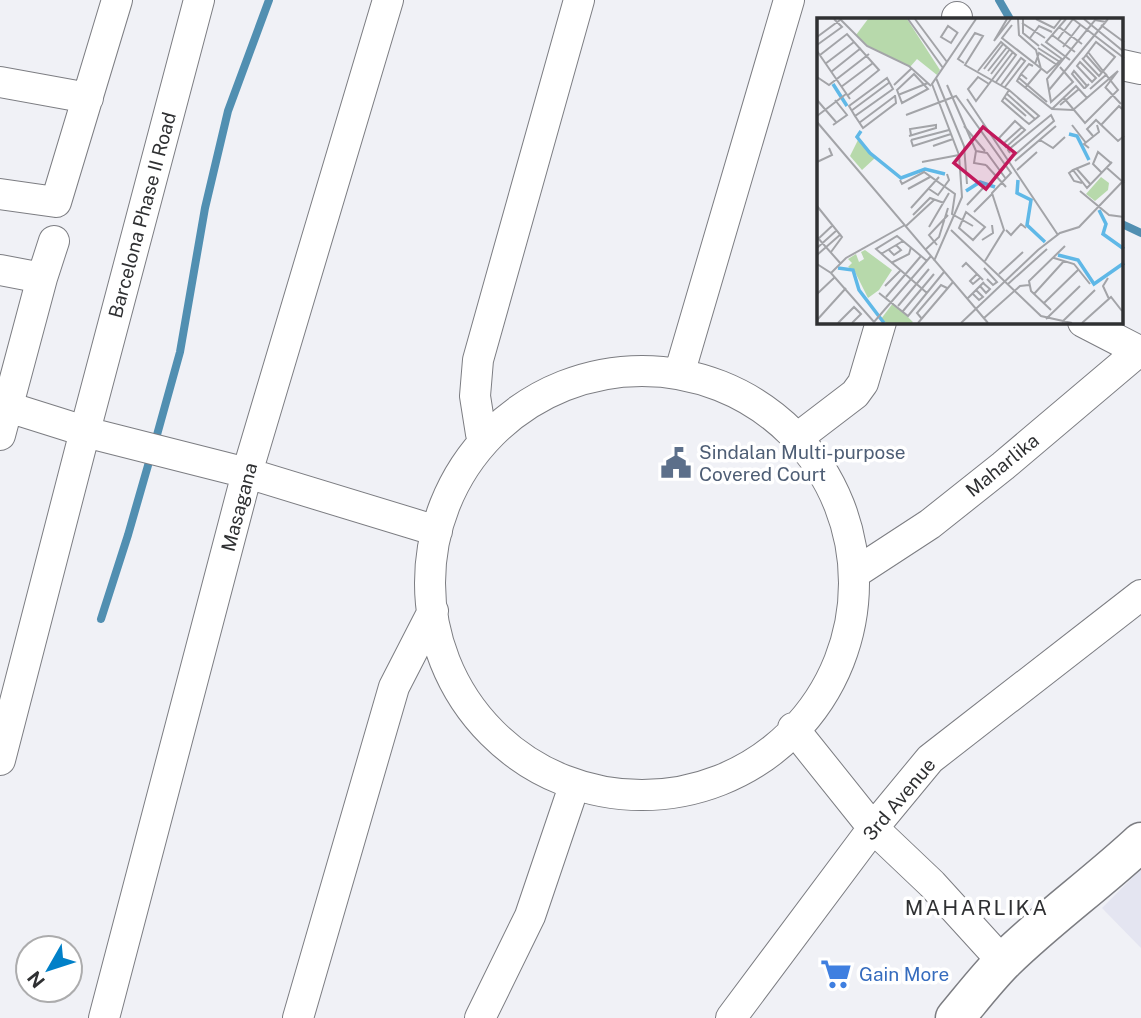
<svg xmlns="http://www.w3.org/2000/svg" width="1141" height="1018" viewBox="0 0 1141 1018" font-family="'Public Sans',sans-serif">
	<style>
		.built { fill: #e4e5f1 }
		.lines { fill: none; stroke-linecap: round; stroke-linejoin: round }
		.stream { stroke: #518fb1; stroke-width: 8 }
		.minor-casing { stroke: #7c7d82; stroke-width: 32 }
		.secondary-casing { stroke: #7c7d82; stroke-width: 41 }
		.minor { stroke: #fff; stroke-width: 30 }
		.secondary { stroke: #fff; stroke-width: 38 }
		.labels { text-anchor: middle; stroke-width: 7; stroke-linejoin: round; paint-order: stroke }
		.street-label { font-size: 19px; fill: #2f3032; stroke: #fff }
		.service-label { font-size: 19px; fill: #4e5e75; stroke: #fff; text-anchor: start }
		.shop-label { font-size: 19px; fill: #366cbe; stroke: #fff; text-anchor: start }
		.neighbourhood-label { font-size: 21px; letter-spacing: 2px; fill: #2f3032; stroke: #fff }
		.inset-river { fill: none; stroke: #5fb8e7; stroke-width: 3.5 }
		.inset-road { fill: none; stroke: #a3a4a8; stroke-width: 2 }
		.view { fill: #c2185b; fill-opacity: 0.15; stroke: #c2185b; stroke-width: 3.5 }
		.inset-edge { fill: none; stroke: #2f3032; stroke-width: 3.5 }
	</style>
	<rect width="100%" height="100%" fill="#f0f1f6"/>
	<path class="built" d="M1141,869V948L1102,908Z"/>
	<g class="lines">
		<path class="stream" d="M999,0L1010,19
			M1122,224L1141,233
			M155,442L180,352L205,208L228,111L269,0
			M101,619L128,535L151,455"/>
		<defs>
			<path id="minor" d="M957,19V17
				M1122,65L1141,69
				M0,82L88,98
				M0,194L56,202L117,0
				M0,270L42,278L0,435
				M42,278L54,241
				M1083,322L1141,352
				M680,371L789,0
				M430 583a212 212 0 1 1 424 0a212 212 0 1 1-424 0Z
				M8,407L97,435L247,473L437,531
				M481,434L475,396L478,360L579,0
				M800,436L855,394L863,383L881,322
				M858,571L930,524L1003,466L1139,351
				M793,728L873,828L932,884L1003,962
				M0,760L85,431L199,0
				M104,1018L247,473L388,0
				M298,1018L394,687L433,611
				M480,1018L530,916L573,789
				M731,1018L873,828L930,759L1141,595"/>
			<path id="secondary" d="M955,1018C971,999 987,978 1005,960C1048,918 1097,883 1141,842"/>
		</defs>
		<use href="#minor" class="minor-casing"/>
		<use href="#secondary" class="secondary-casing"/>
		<use href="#minor" class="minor"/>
		<use href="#secondary" class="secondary"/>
	</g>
	<defs>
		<symbol id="civic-bare" viewBox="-9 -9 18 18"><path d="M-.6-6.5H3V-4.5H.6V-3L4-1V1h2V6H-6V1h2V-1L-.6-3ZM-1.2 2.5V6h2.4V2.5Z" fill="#5c6f8a" stroke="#fff" stroke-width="2.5" paint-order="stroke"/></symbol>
		<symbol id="supermarket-bare" viewBox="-9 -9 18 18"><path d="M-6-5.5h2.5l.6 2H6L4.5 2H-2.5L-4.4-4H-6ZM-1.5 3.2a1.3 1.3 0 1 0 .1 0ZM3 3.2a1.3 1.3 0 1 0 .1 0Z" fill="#3f7fe0" stroke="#fff" stroke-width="2.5" paint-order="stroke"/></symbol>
	</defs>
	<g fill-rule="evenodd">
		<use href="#civic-bare" x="654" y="441" width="44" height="44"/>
		<use href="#supermarket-bare" x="814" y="952" width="44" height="44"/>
	</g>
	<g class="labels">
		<g class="street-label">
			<text transform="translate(142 215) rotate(-75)" y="7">Barcelona Phase II Road</text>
			<text transform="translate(1002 465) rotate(-39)" y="7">Maharlika</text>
			<text transform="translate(239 507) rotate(-75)" y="7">Masagana</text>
			<text transform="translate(899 799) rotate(-50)" y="7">3rd Avenue</text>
		</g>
		<g class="service-label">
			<text x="699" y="459">Sindalan Multi-purpose<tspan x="699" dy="22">Covered Court</tspan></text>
		</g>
		<g class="shop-label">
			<text x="859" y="981">Gain More</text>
		</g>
		<g class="neighbourhood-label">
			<text x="977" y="915">MAHARLIKA</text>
		</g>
	</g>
	<g transform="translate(817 18)">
		<rect width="306" height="306" fill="#f0f1f6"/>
		<path d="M51,1H90L123,52L120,57L100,41L93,49L51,28L39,17ZM41,122L58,140L45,152L33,138ZM284,159L292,165L291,172L278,183L269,176ZM48,232L75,252L62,272L51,280L37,252L31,249L35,245L31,241L39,236L42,244L47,241L44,234ZM76,285L96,304L95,305H69L64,301Z" fill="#b7d9ab"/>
		<path class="inset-river" d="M16,66L30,88M44,113L40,119L53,135L84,160L108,151L128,156M252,116L260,118L272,142M201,162L200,175L214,182L210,207L228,224M149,173L163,164L178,169M282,192L289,206L286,216L307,231M241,237L261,242L277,266L307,245M21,250L36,252L42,272L67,305"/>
		<path class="inset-road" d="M23,1L50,28L92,48L114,68M91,1L126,50M98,1L130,44M190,1L177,23L194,1M201,1L202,17L219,32L224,51L208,70M206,1V15L222,28M219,1L237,10L244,1M249,1L229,24L253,42M256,1L307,40M267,1L306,33M205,5L228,20M195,7L185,20L230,55L245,41L224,26M284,7L307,24M242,9L265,26M141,14L134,25L124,19L131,8L141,15M235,17L258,34M0,19L23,2M213,20L222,8L235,14M241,21L256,1M0,27L25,9L17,1M246,29L264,6M221,30L243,44M0,33L33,81M3,37L30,16L62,52L30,78M269,37L285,55M265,40L282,58L298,39L279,24L266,41M263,44L279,60L275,64L260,48ZM147,45L141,41L158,15L166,18L148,47L192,72L222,98L212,106L207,102L185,83L192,72M8,46L37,24M218,46L222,35L240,47M243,49L256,64L234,84L230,61L278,2L289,4M167,51L186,26M161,53L184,24L199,37L179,64M171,53L190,29M14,54L44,30M97,56L111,71L85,85L80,72ZM174,56L193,31M204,56L200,63L235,91L256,92L301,53L288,70M0,59L12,67L52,36M70,60L76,71L38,98L32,88ZM119,60L147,128L150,166M202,60L230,84M210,61L204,56L212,46L216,48M172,66L161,59L151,71L159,83L196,34M77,67L95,50M130,67L159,133M184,67L204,40L208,43L188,69M270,68L257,53L255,56L267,70H268L272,66M24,69L56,45M288,69L304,86M273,71L290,56M232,72L291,1M189,75L218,101M81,77L111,65M187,79L209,98M246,79L268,105L301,72L271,34M150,81L241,217M0,82L19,104M243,87L262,71M235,91L259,68L270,80M34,93L73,64M89,97L139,78L194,155L175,175L187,212L168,243M0,98L29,76M38,98L46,110L79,85L78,77M198,103L208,112L189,129L182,120ZM0,104L171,305M42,105L78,78M16,107L30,97L18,82M255,107L269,125M284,107L302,88L305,91M147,108L168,133M92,118L119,110V107L93,111L94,117M276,118L270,111L279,102L301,123L307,118M94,122L96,128L134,116M94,122L132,112M223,122L236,130L248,119M186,126L205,109M116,128L136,121M272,130L267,126L282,114L280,107M193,135L191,132L234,97L237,103L193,141M198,143L239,108M0,144L15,137L12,130M105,144L142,137M273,145L256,152L270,170L295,144M169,147L157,145L159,133L170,135L189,161M169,147L189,169M259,150L274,167M290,150L307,165M200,152L220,134M256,152L252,155L257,163L265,165M285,155L276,146L281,134L294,145M83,162L85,166L107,154L138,176L135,196L156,208M91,171L113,159M112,171L121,177L132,162L130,156M263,173L292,197L307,199M150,187L168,168M0,188L25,219L14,234M94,190L122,159M149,194L168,209L156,222L142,210ZM157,194L175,176M96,197L113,180L127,185M89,208L117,182M112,209L132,175M134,212L224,298L255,305M189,212L194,217L204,206L209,210M0,219L24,246M0,222L16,207M165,222L176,215L175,207M120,227L112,217L131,197M0,230L20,212M71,231L77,237L84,232L79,227M108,232L122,219L131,190M64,236L86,223M0,237L24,216M237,240L257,246L273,266M110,243L80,218L59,231L110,275M117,243L145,179L142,137L115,66L159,1M74,245L92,236L94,229M0,246L14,255L57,304L114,238M145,249L149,245L166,262M167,250L180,264L176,267L170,261M14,255L29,240L88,207M160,256L153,263L156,266L163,260M182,256L206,234M291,260L286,268L292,281M191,266L230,231M68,268L83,253M163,268L169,275L173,271L166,265M62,275L91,298L127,254M0,276L18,259M156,276L162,282L166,279L159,272M217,276L247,243M69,279L104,238M150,281L167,264M227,285L262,251M81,288L112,251M234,292L214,273L212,263L248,228M86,293L117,256M167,300L203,268L212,267M105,301L100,295L124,267L130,270M229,301L263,268M0,302L29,270M245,304L278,272M21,305L37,289L44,296L35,305M101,305L136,264M144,305L221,232L243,215L262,209L307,162M265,305L294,279L305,293"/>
		<path class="view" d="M166,109L198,135L169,171L137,145Z"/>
		<rect width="306" height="306" class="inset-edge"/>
	</g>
	<g transform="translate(49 969) rotate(231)"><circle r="33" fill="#ffffff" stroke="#acacad" stroke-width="2"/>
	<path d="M0-5L12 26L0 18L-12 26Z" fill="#0180c8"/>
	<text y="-10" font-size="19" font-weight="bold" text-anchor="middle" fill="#2f3032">N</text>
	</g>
</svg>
